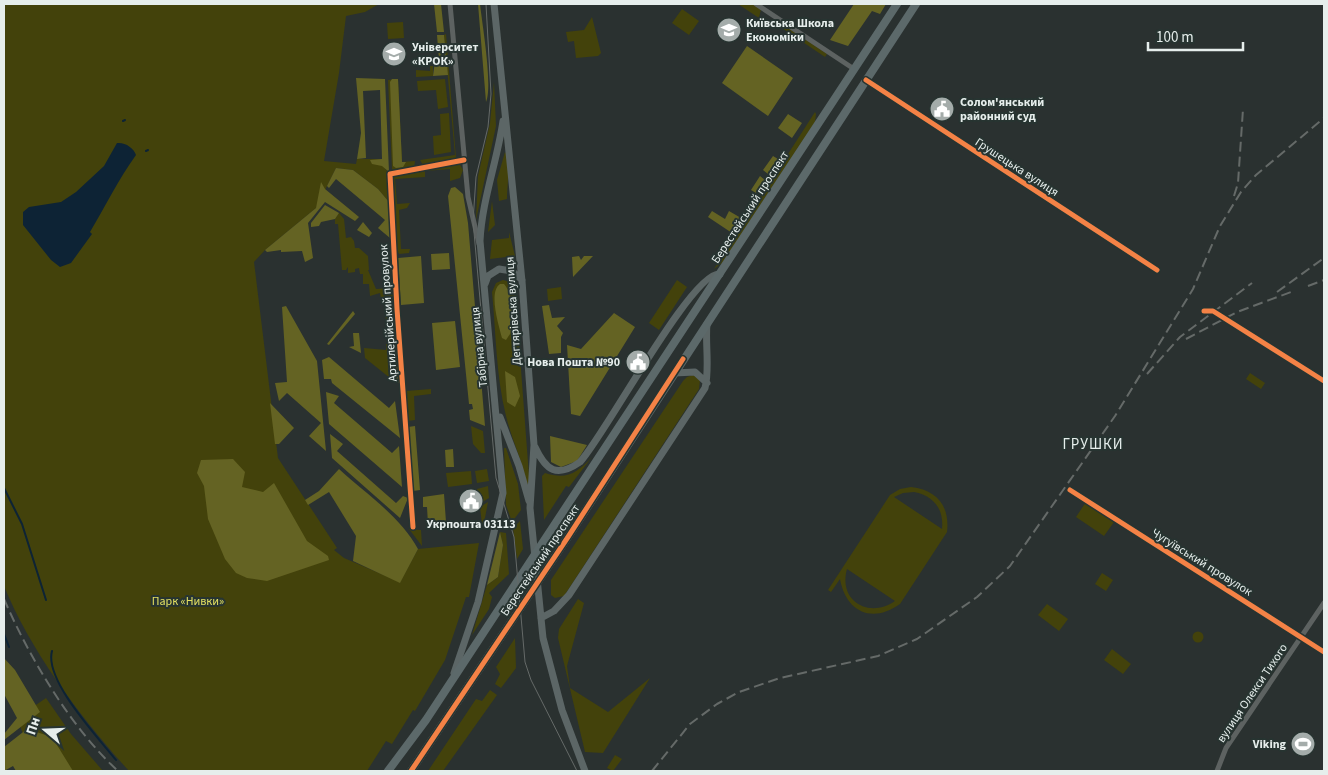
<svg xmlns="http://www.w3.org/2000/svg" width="1328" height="775" viewBox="0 0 1328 775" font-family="'Source Sans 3',sans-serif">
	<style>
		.green { fill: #43420b; fill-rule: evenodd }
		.forest { fill: #646323 }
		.water { fill: #0d2335 }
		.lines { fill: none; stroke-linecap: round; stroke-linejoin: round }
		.stream { stroke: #0d2335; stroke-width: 2 }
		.street { stroke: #5d6261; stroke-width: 5 }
		.secondary { stroke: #5c6666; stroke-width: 7 }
		.primary { stroke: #5c696a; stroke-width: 8 }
		.tram { stroke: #656a68; stroke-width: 1 }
		.rail { stroke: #656a68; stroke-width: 2; stroke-dasharray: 10 5; stroke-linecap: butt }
		.cycleway-casing { stroke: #273431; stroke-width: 8 }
		.cycleway { stroke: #f48246; stroke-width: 5 }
		.labels { text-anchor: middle; stroke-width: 4; stroke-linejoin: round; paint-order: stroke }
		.poi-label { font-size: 12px; font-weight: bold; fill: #e6eeec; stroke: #273431; text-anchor: start }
		.street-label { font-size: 12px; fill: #e6eeec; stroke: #273431 }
		.park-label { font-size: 12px; fill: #e3e061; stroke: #273431 }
		.quarter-label { font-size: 15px; letter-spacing: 1px; fill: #e6eeec; stroke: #273431 }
	</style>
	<rect width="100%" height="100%" fill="#2a3130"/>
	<path class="green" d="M4,4H379L365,12L346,16L339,73L324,161L356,164L357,159H383L385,169L389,172V202L378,189L353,170L336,168L316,208L265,250L254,262L278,458L337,548L334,550L344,558L400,582L418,549L479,543L469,597H466L445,660L415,711L413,710L392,744L386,741L367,771H129C81,718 31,652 4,586Z
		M738,4H753L761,9L759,18Z
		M682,9L699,21L689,35L672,23Z
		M592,17L601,53L598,56L576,58L574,41L568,42L566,32L584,30Z
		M403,22L404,38L388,39L387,23Z
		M784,25L827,54L825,57L782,28Z
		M446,34L456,158L424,167L420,160L455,155L444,35Z
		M430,66H433V76L416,77V70L430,71Z
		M398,79L402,162L415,161L414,168L395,171L392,169L388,80Z
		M445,79L448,107L438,109L436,90L418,91L417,81Z
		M494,82L496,126L476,220L478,176L490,123Z
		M815,112L816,114L815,122L722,263L714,269Z
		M449,113L451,152L434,155L433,136L441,135L440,114Z
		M505,152C511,160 507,187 507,199L499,201L497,180Z
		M459,163L463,170L460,178L450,181V169L425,171V177L395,179L397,204L410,203L407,208L399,210L401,249H410L409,253L399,254L396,247L392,176Z
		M492,201L495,225L488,232Z
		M339,213L344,219L346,238L351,237L354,241L355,248H359L368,256L369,270H368L376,289L393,288L399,359L390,378L365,358L364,348L386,350V344H388L384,298H381L380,293L370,296L369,284H363V274H360L359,268L355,269V272L348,273V267L346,270H342L338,224H335V219Z
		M509,232L515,256L490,259L492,240L509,238Z
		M503,280L510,282L515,290L530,489L528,490C524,464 512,441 506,416C496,376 496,333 492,292L496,283Z
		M677,280L687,287L659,330L649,323Z
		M561,287L562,299L548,301L547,289Z
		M1250,373L1265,383L1261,389L1246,379Z
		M693,375L700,380L699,389L564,596L555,598L551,595V580L683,381L687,377Z
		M431,389V394L414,396L415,420L408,421L406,391Z
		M471,426L483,431L485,453H481L473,444Z
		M504,448H506L518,484L521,510L512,522L506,505Z
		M592,457L569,487L566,486L544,520L542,476L545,473C567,480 577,473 592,457Z
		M487,469L489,481L477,483L475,471Z
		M471,471L472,484L448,487L446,473Z
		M488,486L489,498L479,504L477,489Z
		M911,487C937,490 950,506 947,532L900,604C872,624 846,612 840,579L831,592L828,590L890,495L900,489ZM914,492C934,496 944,509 942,529L894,497L903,493ZM847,569L895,601C869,619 838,601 847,569Z
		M488,502L484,523L482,524L480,507Z
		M1086,502L1114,522L1104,536L1076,517Z
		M520,521L523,549L517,559L513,528Z
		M409,529L421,530L422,546Z
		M500,532L506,533L509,574L489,593L492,597L489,609L472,635L487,585L498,577L503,545Z
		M1102,573L1113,580L1106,591L1095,584Z
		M578,599L584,603L567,666L570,688L608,712L650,678L603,753L585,752L558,638L559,629Z
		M1047,604L1068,619L1059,631L1038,615Z
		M1192.5 637a5.5 5.5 0 1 1 11 0a5.5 5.5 0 1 1-11 0Z
		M515,638L516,668L501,688L495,684L500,674L496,667Z
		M1112,649L1131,664L1123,674L1104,660Z
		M490,690L497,695L443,771H428L476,699L482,701Z
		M46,698L71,734L103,771H37L17,718Z
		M615,755L622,759L613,771L607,768Z"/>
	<path class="forest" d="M434,4H441L444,32H437Z
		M478,4H480C482,23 493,86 486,102Z
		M854,4H886L880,14L872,11L848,46L830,40Z
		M437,35H444L448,75L433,76L435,61L439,60Z
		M747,46L793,78L768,116L722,83Z
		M356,78L385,79L389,172L382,166L372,164L370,160L382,159L380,90L363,91L366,158L357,159L361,133Z
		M392,79H398L402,162H406L403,167L396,168L393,166L390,82Z
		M788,114L802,123L792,138L778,128Z
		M773,156L778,159L768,174L763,170Z
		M336,168L353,170L378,189L389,202L390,238L378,228L385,220L336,179L329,188L327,186Z
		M760,176L765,180L756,193L751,190Z
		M321,182L325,189L359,217L355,221L325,202L308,223L313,258L305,262L302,251L281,252V250L267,252L265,250L316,208Z
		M455,187L463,194L468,223L485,426L470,420L469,410L473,409L472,404H469L448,196L451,188Z
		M325,205L339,213L335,219L321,222L319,226L311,227V223Z
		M712,211L725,219L729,211L741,218L732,233L708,217Z
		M363,222L372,233L369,237L357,230Z
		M449,253L450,269L432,270L431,254Z
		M421,256L424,303L401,305L398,258Z
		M579,256L581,260L584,256H593L573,277L572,257Z
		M500,284H504C512,292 515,318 512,330C511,333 508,337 506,340L502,338C499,326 488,292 500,284Z
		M549,305L552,318L565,317L557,326L563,333L561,337V353L549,354L542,306Z
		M286,306L317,361L326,451L309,436L321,423L287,393L279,401L275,383L287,382L282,307Z
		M353,311L355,314L329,345L327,344Z
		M614,313L635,327L580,416L571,414L567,345L581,349Z
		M455,321L460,367L436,370L432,323Z
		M353,333H359L361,353L349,347L354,346Z
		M329,357L389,408L395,401L400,438L332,383L331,379H324L322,360Z
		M399,359V383L390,378L393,371L391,362Z
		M505,371L515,377L520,396L515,407L507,402Z
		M326,392L339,396L334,403L392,453L399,446L402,487L329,424Z
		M270,403L294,428L279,444H275Z
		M415,426L420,490L413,491L408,427Z
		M330,434L343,444L337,451L396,503L403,496L408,498L400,518L332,458Z
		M550,436L587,445L577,461L561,467L551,462Z
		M453,449L454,467H446L445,450Z
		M233,459L245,472L242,487L263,492L274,483L307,541L328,556L329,560L267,581L247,578L236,573L225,559L208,519L204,486L197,473L201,460Z
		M339,469C365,493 401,517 418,549L400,583L353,561L356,536L329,492L308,505L305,500L319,491Z
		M444,494L446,522L428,524L427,507H423V497Z
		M500,532L503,545L498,577L487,585Z
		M4,658L15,670L40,712L4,740V734L17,718L4,694Z
		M27,729L52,737L73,771H16L13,766L4,771V747Z"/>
	<path class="water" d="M117,143C125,142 134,148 136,155C118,180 105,207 90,232L92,234L71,263L60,267L51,260L23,225V212L29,207L61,202L76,192L104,166Z"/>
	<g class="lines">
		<path class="stream" d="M123,121L125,120
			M146,151L148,150
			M4,488L22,524L46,600
			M4,634L9,647
			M52,651C44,680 97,736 116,760"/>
		<path class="street" d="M450,4L468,197L479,244
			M756,4L854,69
			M866,80L1157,270
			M1204,311H1213L1324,381
			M1070,490L1324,652
			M413,527L397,309L390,174L464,160
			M1217,771L1226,748L1324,603"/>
		<path class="secondary" d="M494,4L522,281L534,445L530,508L543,638L562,710L585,771
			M485,284L488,276L499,269L512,271L522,280
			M674,373L695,372L707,383
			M500,417L519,466L529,501
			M535,447C546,471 557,478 580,462C604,437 693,269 720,274
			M541,618L554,611L569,595L705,388C710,369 705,344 707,324
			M454,673L478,602L503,493L480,241C482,200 497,162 503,121"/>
		<path class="primary" d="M388,771L426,720L897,4
			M411,771L568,537L916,4"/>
		<path class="tram" d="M486,4L491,94L488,127L476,177L473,221L496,478L514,537L525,662L531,680L577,771"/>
		<path class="rail" d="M1234,196L1238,183L1243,109
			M1308,286L1324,280
			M1277,292L1324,258
			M1186,339L1237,312L1291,292
			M1147,374L1180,337L1252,283
			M4,599C29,657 71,728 118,771
			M652,771L690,724L717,704L739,692L780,678L878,656L917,639L977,597L1010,566L1115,416L1193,289L1220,226L1241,192L1256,175L1324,118"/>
		<defs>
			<path id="cycleway" d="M866,80L1157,270
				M1204,311H1213L1324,381
				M1070,490L1324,652
				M413,527L397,309L390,174L464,160
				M411,771L568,537L683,359"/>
		</defs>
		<use href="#cycleway" class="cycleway-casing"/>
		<use href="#cycleway" class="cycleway"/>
	</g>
	<defs>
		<symbol id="university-disc" viewBox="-11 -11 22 22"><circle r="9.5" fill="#a4acaa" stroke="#273431"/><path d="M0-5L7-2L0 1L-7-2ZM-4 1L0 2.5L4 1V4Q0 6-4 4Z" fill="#fff"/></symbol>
		<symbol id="civic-disc" viewBox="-11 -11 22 22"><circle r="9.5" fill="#a4acaa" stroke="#273431"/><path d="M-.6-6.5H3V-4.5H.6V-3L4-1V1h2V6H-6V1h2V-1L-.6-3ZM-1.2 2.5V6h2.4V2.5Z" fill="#fff"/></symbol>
		<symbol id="stadium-disc" viewBox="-11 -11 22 22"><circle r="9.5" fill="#a4acaa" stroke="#273431"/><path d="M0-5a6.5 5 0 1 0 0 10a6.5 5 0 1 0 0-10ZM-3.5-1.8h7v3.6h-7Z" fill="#fff"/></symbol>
	</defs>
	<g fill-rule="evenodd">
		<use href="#university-disc" x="715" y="16" width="28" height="28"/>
		<use href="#university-disc" x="380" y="40" width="28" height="28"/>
		<use href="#civic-disc" x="928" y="95" width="28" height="28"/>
		<use href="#civic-disc" x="624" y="348" width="28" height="28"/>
		<use href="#civic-disc" x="457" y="487" width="28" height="28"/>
		<use href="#stadium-disc" x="1289" y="730" width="28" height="28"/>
	</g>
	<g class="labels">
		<g class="poi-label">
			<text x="746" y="27">Київська Школа<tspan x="746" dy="14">Економіки</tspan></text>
			<text x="412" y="51">Університет<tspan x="412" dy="14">«КРОК»</tspan></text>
			<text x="960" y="106">Солом'янський<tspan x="960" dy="14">районний суд</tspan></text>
			<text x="620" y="366" text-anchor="end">Нова Пошта №90</text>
			<text x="471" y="528" text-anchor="middle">Укрпошта 03113</text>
			<text x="1286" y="748" text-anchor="end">Viking</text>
		</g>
		<g class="street-label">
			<text transform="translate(1017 167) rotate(33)" y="4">Грушецька вулиця</text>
			<text transform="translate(750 207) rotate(-57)" y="4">Берестейський проспект</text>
			<text transform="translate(513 311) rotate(-94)" y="4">Дегтярівська вулиця</text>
			<text transform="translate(388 313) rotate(-94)" y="4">Артилерійський провулок</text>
			<text transform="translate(479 347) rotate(-96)" y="4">Табірна вулиця</text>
			<text transform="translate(540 560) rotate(-56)" y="4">Берестейський проспект</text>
			<text transform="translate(1202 562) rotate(32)" y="4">Чугуївський провулок</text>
			<text transform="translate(1252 693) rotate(-56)" y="4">вулиця Олекси Тихого</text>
		</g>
		<g class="park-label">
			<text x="188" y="605">Парк «Нивки»</text>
		</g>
		<g class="quarter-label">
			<text x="1093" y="449">ГРУШКИ</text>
		</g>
	</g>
	<rect width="1328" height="775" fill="none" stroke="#e6eeec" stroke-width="10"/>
	<g transform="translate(45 730) rotate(289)" stroke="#273431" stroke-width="4" paint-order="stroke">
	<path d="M0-4L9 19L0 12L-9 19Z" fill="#e6eeec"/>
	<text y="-8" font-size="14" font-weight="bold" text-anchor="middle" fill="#e6eeec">Пн</text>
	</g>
	<path d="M1148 42v8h95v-8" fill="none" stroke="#e6eeec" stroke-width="2.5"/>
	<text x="1156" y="42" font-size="15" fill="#e6eeec" stroke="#273431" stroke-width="4" paint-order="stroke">100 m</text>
</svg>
